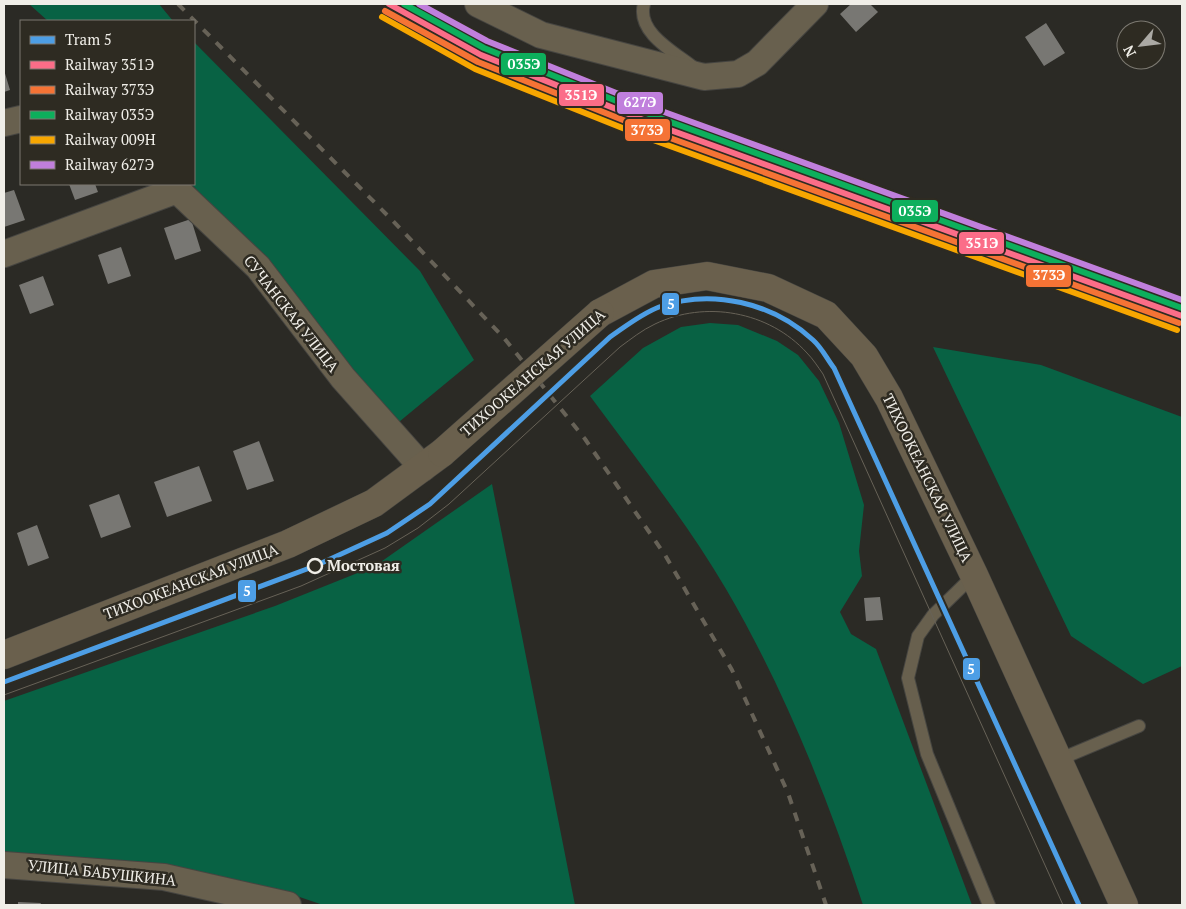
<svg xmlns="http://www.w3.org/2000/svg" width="1186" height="909" viewBox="0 0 1186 909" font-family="'PT Serif',serif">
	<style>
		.forest { fill: #086244 }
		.building { fill: #787773 }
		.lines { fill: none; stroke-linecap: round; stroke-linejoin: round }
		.lane-casing { stroke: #464541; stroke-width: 14 }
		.street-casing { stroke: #464541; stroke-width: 28 }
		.secondary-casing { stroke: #464541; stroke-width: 29 }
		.lane { stroke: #68604e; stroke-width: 12 }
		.street { stroke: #68604e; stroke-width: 26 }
		.secondary { stroke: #6a604d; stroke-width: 28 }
		.tram { stroke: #676257; stroke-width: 1 }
		.rail { stroke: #676257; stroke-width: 4; stroke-dasharray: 9 9; stroke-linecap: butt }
		.secondary-bridge-casing { stroke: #464541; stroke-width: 29; stroke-linecap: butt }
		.secondary-bridge { stroke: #6a604d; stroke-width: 28 }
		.rail-1-casing { stroke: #2e2b22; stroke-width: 10 }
		.rail-2-casing { stroke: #2e2b22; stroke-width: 10 }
		.rail-3-casing { stroke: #2e2b22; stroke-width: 10 }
		.rail-4-casing { stroke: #2e2b22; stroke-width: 10 }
		.rail-5-casing { stroke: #2e2b22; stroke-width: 10 }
		.rail-1 { stroke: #fb6d88; stroke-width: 6 }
		.rail-2 { stroke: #f57335; stroke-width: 6 }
		.rail-3 { stroke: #0daf5c; stroke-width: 6 }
		.rail-4 { stroke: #f7a600; stroke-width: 6 }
		.rail-5 { stroke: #c07fdc; stroke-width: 6 }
		.tram-1-casing { stroke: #2e2b22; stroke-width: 9 }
		.tram-1 { stroke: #4d9ee5; stroke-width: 5 }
		.stop-dot { fill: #2e2b22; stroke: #f0eee8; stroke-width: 2.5 }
		.labels { text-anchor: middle; stroke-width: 5; stroke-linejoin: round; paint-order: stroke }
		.street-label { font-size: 15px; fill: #f0eee8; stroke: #2e2b22 }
		.stop-label { font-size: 15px; font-weight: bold; fill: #f0eee8; stroke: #2e2b22; text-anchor: start }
		.line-badge { stroke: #2e2b22; stroke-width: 2 }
		.badge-label { font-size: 14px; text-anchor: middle; font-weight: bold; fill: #fff }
	</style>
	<rect width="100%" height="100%" fill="#2b2a25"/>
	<path class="forest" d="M29,4H159L173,21H48Z
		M194,42L420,271L474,360L388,431L192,184H194Z
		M710,323L738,325L777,341L798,355L819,381L839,423L864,505L859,551L862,576L840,612L851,634L876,649L972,905H863C827,796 784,688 726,589C686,521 637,460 590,396L643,348L681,327Z
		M933,347L1041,365L1182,417V666L1143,684L1071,636Z
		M492,484L575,905H323L285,892L4,858V701L275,606L375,566Z"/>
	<path class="building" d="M851,4H870L878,12L856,32L840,14Z
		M1046,23L1065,53L1044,66L1025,37Z
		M4,70L10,90L4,92Z
		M69,184H95L98,192L75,200Z
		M14,190L25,220L4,227V193Z
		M191,219L201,251L175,260L164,228Z
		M121,247L131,276L108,284L98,255Z
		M43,276L54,305L30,314L19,285Z
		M259,441L274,481L247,490L233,451Z
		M199,466L212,501L167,517L154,482Z
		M119,494L131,527L101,538L89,505Z
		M37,525L49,558L28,566L17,533Z
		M880,597L883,620L866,621L864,598Z
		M18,902L41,903L40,905H18Z"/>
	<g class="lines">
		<defs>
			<path id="lane" d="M644,4C636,32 674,52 693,67
				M974,575L933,615L918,636L908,678L927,754L989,905
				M1058,760L1139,726"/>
			<path id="street" d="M478,4L541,35L704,77L738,74L757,63L815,4
				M4,123L21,119
				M4,254L177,190L258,267L343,378L423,468
				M4,865L164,877L288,905"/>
			<path id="secondary" d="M600,313L654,284L707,276L768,288L826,315L864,356L889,398L974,575L1124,905
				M4,655L288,544L374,503L442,453"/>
		</defs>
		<use href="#lane" class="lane-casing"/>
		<use href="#street" class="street-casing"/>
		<use href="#secondary" class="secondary-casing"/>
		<use href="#lane" class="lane"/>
		<use href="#street" class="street"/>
		<use href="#secondary" class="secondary"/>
		<path class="tram" d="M4,695L301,586L385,548L418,528L449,504L620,347C631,339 642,330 655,324C705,300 769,311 807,353C813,359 818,367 823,374L1063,905"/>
		<path class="rail" d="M178,4L393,221L504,338L585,439L665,555L732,670L788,793L826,905"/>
		<defs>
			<path id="secondary-bridge" d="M442,453L600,313"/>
		</defs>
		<use href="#secondary-bridge" class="secondary-bridge-casing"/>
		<use href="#secondary-bridge" class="secondary-bridge"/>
		<defs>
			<path id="rail-1" d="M389,4L481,55L651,123L1182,316"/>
			<path id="rail-2" d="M385,11L478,62L648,130L1179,323"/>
			<path id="rail-3" d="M404,4L484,48L654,116L1182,308"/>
			<path id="rail-4" d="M382,17L475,69L645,137L1177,330"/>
			<path id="rail-5" d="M419,4L487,41L656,109L1182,300"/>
		</defs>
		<use href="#rail-1" class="rail-1-casing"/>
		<use href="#rail-2" class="rail-2-casing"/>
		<use href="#rail-3" class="rail-3-casing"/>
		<use href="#rail-4" class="rail-4-casing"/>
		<use href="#rail-5" class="rail-5-casing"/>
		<use href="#rail-1" class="rail-1"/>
		<use href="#rail-2" class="rail-2"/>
		<use href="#rail-3" class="rail-3"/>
		<use href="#rail-4" class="rail-4"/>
		<use href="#rail-5" class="rail-5"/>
		<defs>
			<path id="tram-1" d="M4,682L315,566L387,533L430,504L610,337C626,326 641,314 659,307C712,288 773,303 813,340C822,348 827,359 834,368L1079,905"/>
		</defs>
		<use href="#tram-1" class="tram-1-casing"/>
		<use href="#tram-1" class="tram-1"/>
	</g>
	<circle class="stop-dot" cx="315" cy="566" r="7"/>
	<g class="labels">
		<g class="street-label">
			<text transform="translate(291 314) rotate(52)" y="5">СУЧАНСКАЯ УЛИЦА</text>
			<text transform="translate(533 373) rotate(-41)" y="5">ТИХООКЕАНСКАЯ УЛИЦА</text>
			<text transform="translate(927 478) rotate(64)" y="5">ТИХООКЕАНСКАЯ УЛИЦА</text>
			<text transform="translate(191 582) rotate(-21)" y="5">ТИХООКЕАНСКАЯ УЛИЦА</text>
			<text transform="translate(102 873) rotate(6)" y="5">УЛИЦА БАБУШКИНА</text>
		</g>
		<g class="stop-label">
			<text x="327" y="571">Мостовая</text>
		</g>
	</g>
	<g class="line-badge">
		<rect x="500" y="52" width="47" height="24" rx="5" fill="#0daf5c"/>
		<rect x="558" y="83" width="47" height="24" rx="5" fill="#fb6d88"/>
		<rect x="616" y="91" width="48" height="24" rx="5" fill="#c07fdc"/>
		<rect x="624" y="118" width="47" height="24" rx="5" fill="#f57335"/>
		<rect x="891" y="199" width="48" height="24" rx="5" fill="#0daf5c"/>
		<rect x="958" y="231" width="47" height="24" rx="5" fill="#fb6d88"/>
		<rect x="1025" y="264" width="47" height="24" rx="5" fill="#f57335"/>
		<rect x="661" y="292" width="19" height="24" rx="5" fill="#4d9ee5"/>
		<rect x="237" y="579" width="20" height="24" rx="5" fill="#4d9ee5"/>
		<rect x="962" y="657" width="19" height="24" rx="5" fill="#4d9ee5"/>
	</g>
	<g class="badge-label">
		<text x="524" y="69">035Э</text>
		<text x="581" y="100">351Э</text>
		<text x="640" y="107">627Э</text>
		<text x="647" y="135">373Э</text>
		<text x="915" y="216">035Э</text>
		<text x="982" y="248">351Э</text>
		<text x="1049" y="280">373Э</text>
		<text x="671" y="309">5</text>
		<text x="247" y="596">5</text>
		<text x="971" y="674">5</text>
	</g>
	<rect width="1186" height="909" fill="none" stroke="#f0eee8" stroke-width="10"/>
	<rect x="20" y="20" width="175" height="165" fill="#2e2b22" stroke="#7c7971"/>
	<rect x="30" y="36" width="25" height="8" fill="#4d9ee5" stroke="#7c7971"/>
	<text x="65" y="45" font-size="15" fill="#f0eee8">Tram 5</text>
	<rect x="30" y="61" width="25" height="8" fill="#fb6d88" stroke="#7c7971"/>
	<text x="65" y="70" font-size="15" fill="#f0eee8">Railway 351Э</text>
	<rect x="30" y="86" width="25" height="8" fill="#f57335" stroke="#7c7971"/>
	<text x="65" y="95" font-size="15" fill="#f0eee8">Railway 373Э</text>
	<rect x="30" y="111" width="25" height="8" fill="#0daf5c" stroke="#7c7971"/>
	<text x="65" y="120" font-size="15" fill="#f0eee8">Railway 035Э</text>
	<rect x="30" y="136" width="25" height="8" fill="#f7a600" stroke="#7c7971"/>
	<text x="65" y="145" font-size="15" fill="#f0eee8">Railway 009Н</text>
	<rect x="30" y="161" width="25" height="8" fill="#c07fdc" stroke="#7c7971"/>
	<text x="65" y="170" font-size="15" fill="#f0eee8">Railway 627Э</text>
	<g transform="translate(1141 45) rotate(242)"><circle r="24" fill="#2e2b22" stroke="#7c7971"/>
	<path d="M0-4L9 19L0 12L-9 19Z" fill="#aba9a4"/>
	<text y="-8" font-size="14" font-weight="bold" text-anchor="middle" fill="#f0eee8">N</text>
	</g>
</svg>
